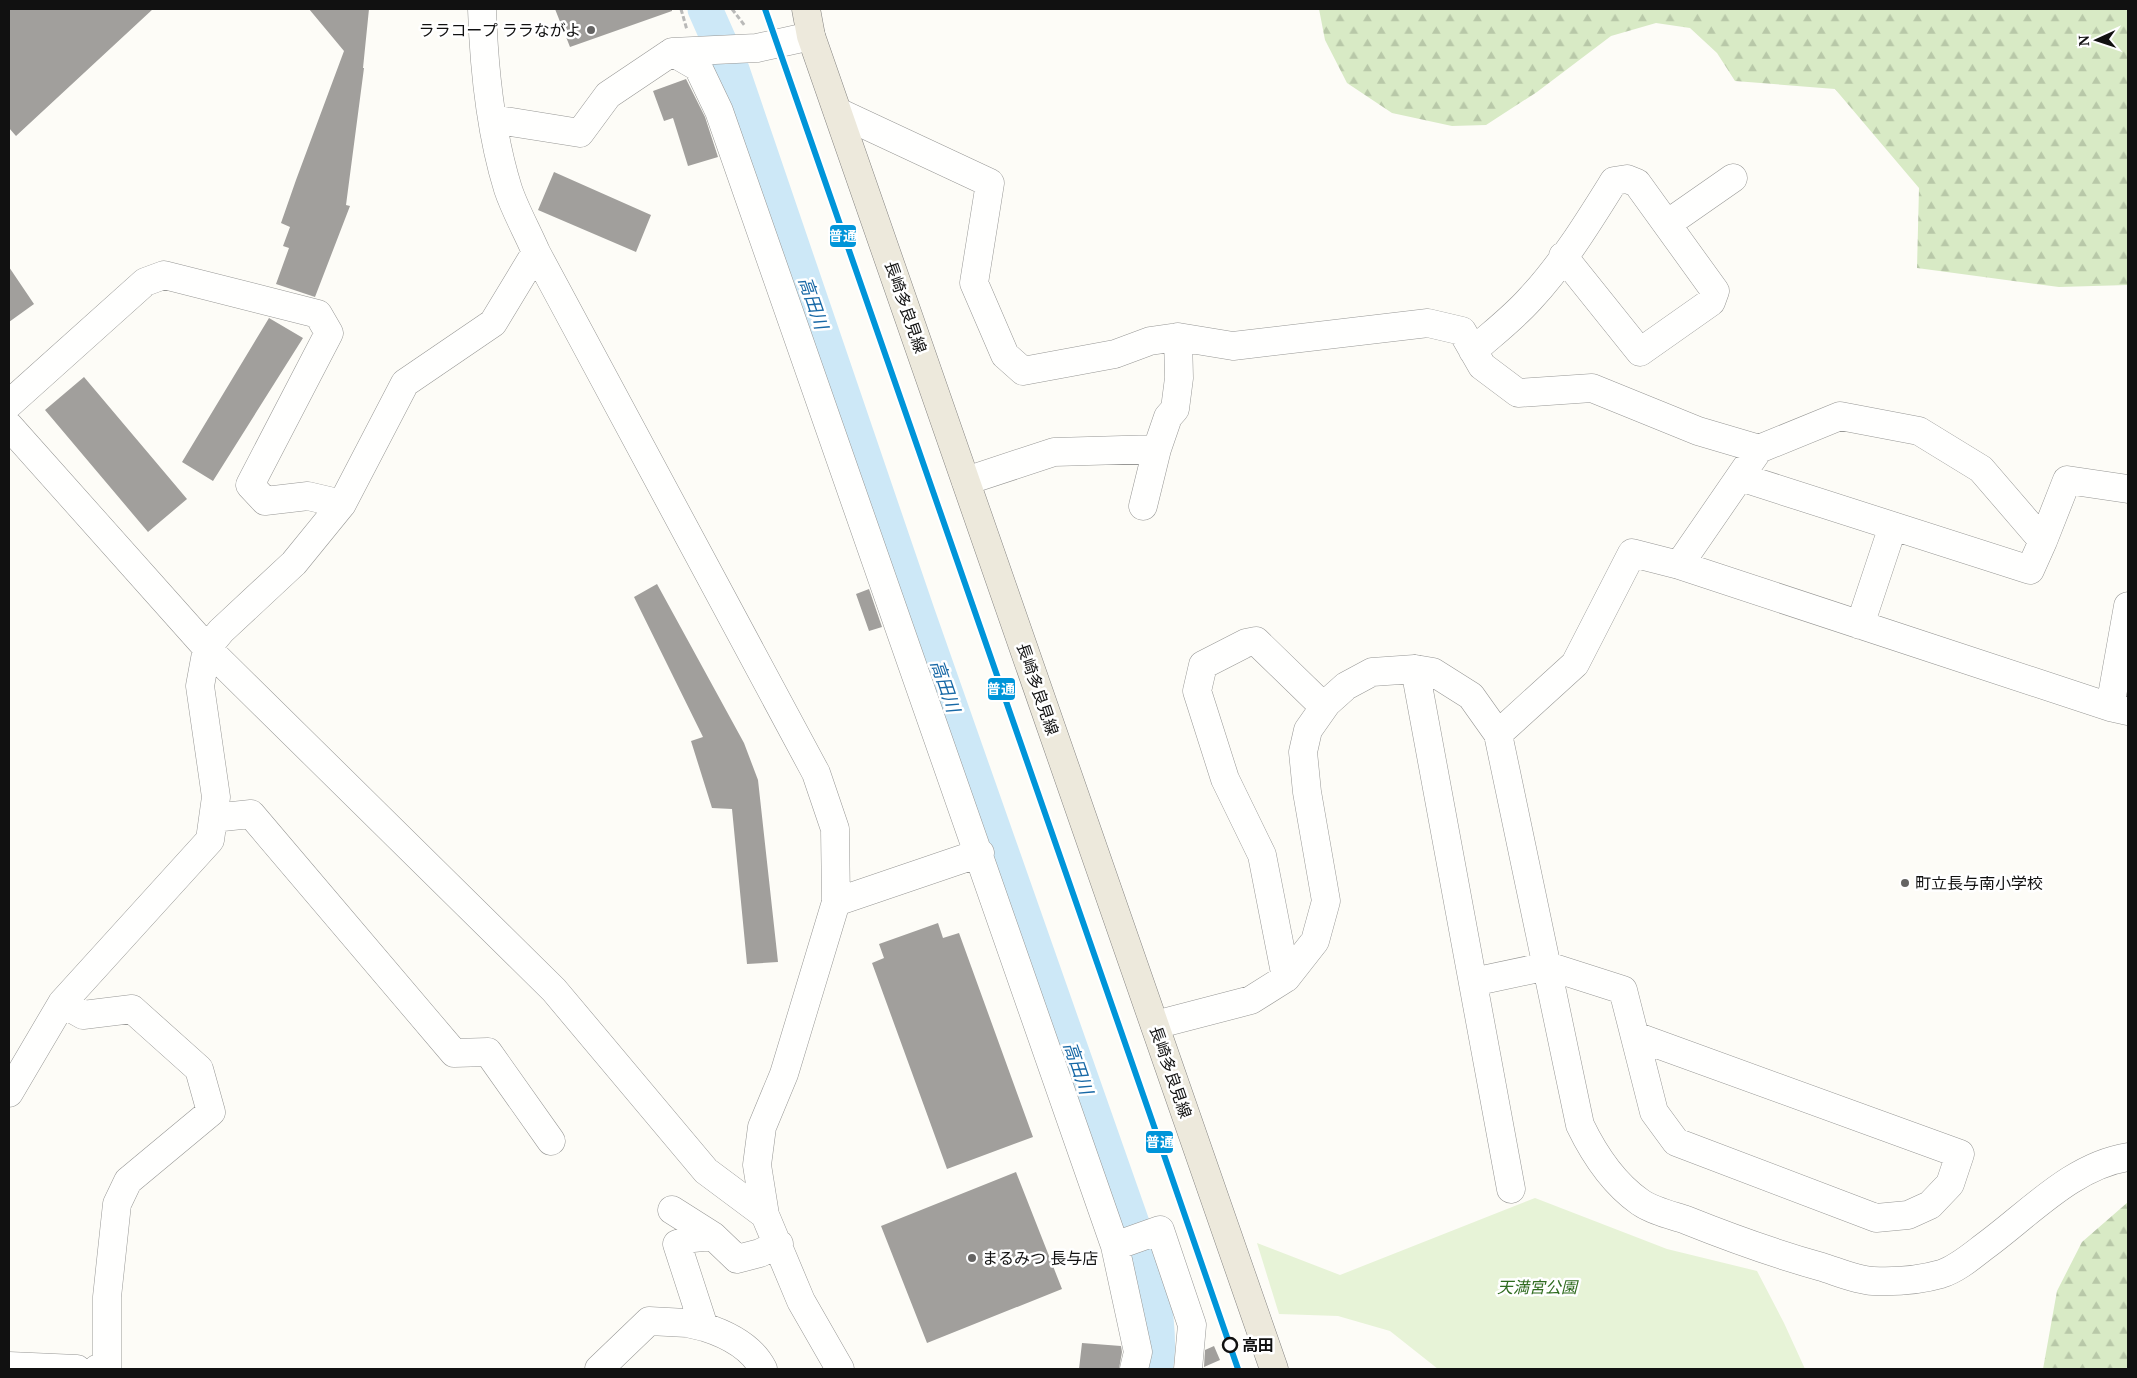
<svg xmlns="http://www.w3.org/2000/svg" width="2137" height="1378" viewBox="0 0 2137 1378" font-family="'Noto Serif','Noto Sans JP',serif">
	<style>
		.forest { fill: url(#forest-firs) }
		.park { fill: #e7f3d7 }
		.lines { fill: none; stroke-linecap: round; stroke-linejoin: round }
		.river { stroke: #cde8f7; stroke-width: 35 }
		.building { fill: #a19f9c }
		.minor-casing { stroke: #979795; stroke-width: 29 }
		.major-casing { stroke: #858482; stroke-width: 29 }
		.path { stroke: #b9b9b8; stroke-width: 3; stroke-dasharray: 5 2.5; stroke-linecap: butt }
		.minor { stroke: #fffffe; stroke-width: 28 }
		.major { stroke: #ede9dc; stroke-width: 28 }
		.rail-1-casing { stroke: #fff; stroke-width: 10 }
		.rail-1 { stroke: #0095d9; stroke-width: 6 }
		.poi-dot { fill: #646362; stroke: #fff; stroke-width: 2 }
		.stop-dot { fill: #fff; stroke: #111; stroke-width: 2.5 }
		.labels { text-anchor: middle; stroke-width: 5; stroke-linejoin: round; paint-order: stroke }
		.poi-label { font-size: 16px; fill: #111; stroke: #fff; text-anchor: start }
		.street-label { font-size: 16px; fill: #111; stroke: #fff }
		.park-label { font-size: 16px; font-style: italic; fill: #2f6b1f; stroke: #fff }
		.stop-label { font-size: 16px; font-weight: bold; fill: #111; stroke: #fff; text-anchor: start }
		.water-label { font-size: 18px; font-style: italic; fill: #1768a6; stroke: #fff }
		.line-badge { stroke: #fff; stroke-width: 2 }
		.badge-label { font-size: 14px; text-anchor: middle; font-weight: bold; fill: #fff }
	</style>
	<defs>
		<pattern id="forest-firs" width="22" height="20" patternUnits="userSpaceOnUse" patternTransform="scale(1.25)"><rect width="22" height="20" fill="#d8eac5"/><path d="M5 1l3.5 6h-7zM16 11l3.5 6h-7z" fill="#b8c8a8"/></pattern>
	</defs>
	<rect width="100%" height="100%" fill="#fdfcf7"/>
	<path class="forest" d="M1319,9H2128V285L2059,287L1917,268L1919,188L1835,89L1735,81L1717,53L1690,28L1656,23L1611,36L1537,92L1486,125L1452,126L1392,113L1347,83L1325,40Z
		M2128,1202V1369H2043L2057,1291L2082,1242Z"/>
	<path class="park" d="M1535,1198L1667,1249L1757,1271L1784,1323L1805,1369H1438L1390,1331L1338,1316L1279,1314L1257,1243L1340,1275Z"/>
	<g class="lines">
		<path class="river" d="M705,9L732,70L917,612L1148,1269C1153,1297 1162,1341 1155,1369"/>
	</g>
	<path class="building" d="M9,9H153L16,136L9,128Z
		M309,9H369L363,68H364L346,205L350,206L315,297L276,284L289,248L283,246L290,227L281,223L296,180L344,51Z
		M555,9H672V11L570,47Z
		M686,79L705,117L718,157L688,166L673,118L664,121L653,91Z
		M554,172L651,215L636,252L538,210Z
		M9,267L34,304L9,322Z
		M269,318L303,338L213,481L182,462Z
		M84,377L187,499L148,532L45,410Z
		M657,584L744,743L758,780L778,962L747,964L732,809L712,808L691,741L703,737L634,597Z
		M869,589L882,627L869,631L856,594Z
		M938,923L943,938L959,933L1033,1137L947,1169L872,963L884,958L879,944Z
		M1016,1172L1062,1289L927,1343L881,1226Z
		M1082,1343L1121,1346L1122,1352L1119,1369H1079Z
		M1214,1346L1220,1360L1204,1367L1205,1350Z"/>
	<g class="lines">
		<defs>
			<path id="minor" d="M482,9C484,69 490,131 508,189C515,210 527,231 536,252L816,773L835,829L836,902L784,1074L762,1127L757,1165L765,1215L801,1301L840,1369
				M672,52L698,67L719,111L1115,1246L1138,1352L1134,1369
				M838,112L990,183L974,283L1005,355L1023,371L1115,354L1150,341L1178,337L1233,346L1428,323L1462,331L1482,366L1518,393L1592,388L1698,431L1759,449
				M492,119L580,133L608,95L672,52L757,48L811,36
				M1667,224L1733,178
				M1473,351C1492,334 1513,318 1530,299C1562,265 1589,221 1614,181L1627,179L1637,183L1715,291L1711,302L1640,352L1563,256
				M9,404L145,282L164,275L318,314L329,333L250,485L265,501L308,496L342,504
				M9,426L207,648L554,990L706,1171L765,1215
				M1740,477L2030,570L2043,541
				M966,481L1054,452L1157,449L1168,417L1175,409L1179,378L1178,337
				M1143,506L1157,449
				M1679,565L1759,449L1840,416L1919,431L1981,469L2043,541L2067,480L2128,489
				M1860,625L1893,526
				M1415,669L1511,1189
				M2110,707L2128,606
				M1498,734L1575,664L1632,553L1679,565L2110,707L2128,711
				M213,818L251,814L454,1053L488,1052L551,1141
				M836,902L980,853
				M1286,978L1262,855L1225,779L1197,691L1203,665L1246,643L1256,641L1324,707
				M1473,982L1548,966L1623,990L1654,1112L1676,1142L1876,1218L1908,1215L1930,1205L1950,1184L1960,1154L1635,1036
				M62,1003L83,1015L132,1009L199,1069L211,1112L128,1181L117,1204L107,1297V1368L97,1369
				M1155,1025L1251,1000L1286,978L1315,941L1326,901L1307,792L1303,752L1308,730L1327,703L1346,686L1372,672L1415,669L1433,672L1471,696L1498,734L1580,1125C1594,1154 1613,1183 1640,1202C1653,1211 1671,1215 1686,1220C1731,1238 1775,1254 1822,1267C1838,1272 1856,1280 1873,1281C1894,1282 1920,1280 1941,1274C1957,1269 1972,1256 1985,1246C2030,1213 2072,1166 2128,1157
				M9,1093L62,1003L210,840L216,797L200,686L207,648L221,631L294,563L342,504L405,383L493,323L536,252
				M672,1210L713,1236
				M1115,1246L1160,1230L1192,1325L1188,1369
				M9,1366L77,1369
				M599,1369L649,1321L687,1323L704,1327
				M763,1369C752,1347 726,1334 704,1327L677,1244L693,1238L713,1236L737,1259L760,1253L779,1244"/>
			<path id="major" d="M806,9L811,36L1274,1369"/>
		</defs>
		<use href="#minor" class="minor-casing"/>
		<use href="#major" class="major-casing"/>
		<path class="path" d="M681,9L687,30
			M732,9L745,26"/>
		<use href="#minor" class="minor"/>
		<use href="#major" class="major"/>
		<defs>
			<path id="rail-1" d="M765,9C920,463 1082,915 1238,1369"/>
		</defs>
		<use href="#rail-1" class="rail-1-casing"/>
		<use href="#rail-1" class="rail-1"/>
	</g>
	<g class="poi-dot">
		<circle cx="591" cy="30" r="5"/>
		<circle cx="1905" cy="883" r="5"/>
		<circle cx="972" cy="1258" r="5"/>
	</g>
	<circle class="stop-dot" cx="1230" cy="1345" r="7"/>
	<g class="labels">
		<g class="poi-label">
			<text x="581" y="36" text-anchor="end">ララコープ ララながよ</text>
			<text x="1915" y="889">町立長与南小学校</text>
			<text x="982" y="1264">まるみつ 長与店</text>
		</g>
		<g class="street-label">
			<text transform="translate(906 307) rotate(71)" y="6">長崎多良見線</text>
			<text transform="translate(1038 689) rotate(71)" y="6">長崎多良見線</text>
			<text transform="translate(1171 1072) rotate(71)" y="6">長崎多良見線</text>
		</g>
		<g class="park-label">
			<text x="1537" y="1293">天満宮公園</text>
		</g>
		<g class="stop-label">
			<text x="1242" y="1351">高田</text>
		</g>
		<g class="water-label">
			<text transform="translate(813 303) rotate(71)" y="6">高田川</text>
			<text transform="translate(945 686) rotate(71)" y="6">高田川</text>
			<text transform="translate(1078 1068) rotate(71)" y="6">高田川</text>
		</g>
	</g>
	<g class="line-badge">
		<rect x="829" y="224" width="28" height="24" rx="5" fill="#0095d9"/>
		<rect x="987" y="677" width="29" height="24" rx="5" fill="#0095d9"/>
		<rect x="1145" y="1130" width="29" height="24" rx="5" fill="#0095d9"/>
	</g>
	<g class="badge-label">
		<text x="843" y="241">普通</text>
		<text x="1001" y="694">普通</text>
		<text x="1160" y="1147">普通</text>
	</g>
	<rect width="2137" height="1378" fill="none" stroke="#111111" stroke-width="20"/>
	<g transform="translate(2097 40) rotate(267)" stroke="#ffffff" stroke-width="4" paint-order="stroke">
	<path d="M0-4L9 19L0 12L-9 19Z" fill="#111111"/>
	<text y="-8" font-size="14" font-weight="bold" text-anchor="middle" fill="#111111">N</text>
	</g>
</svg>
